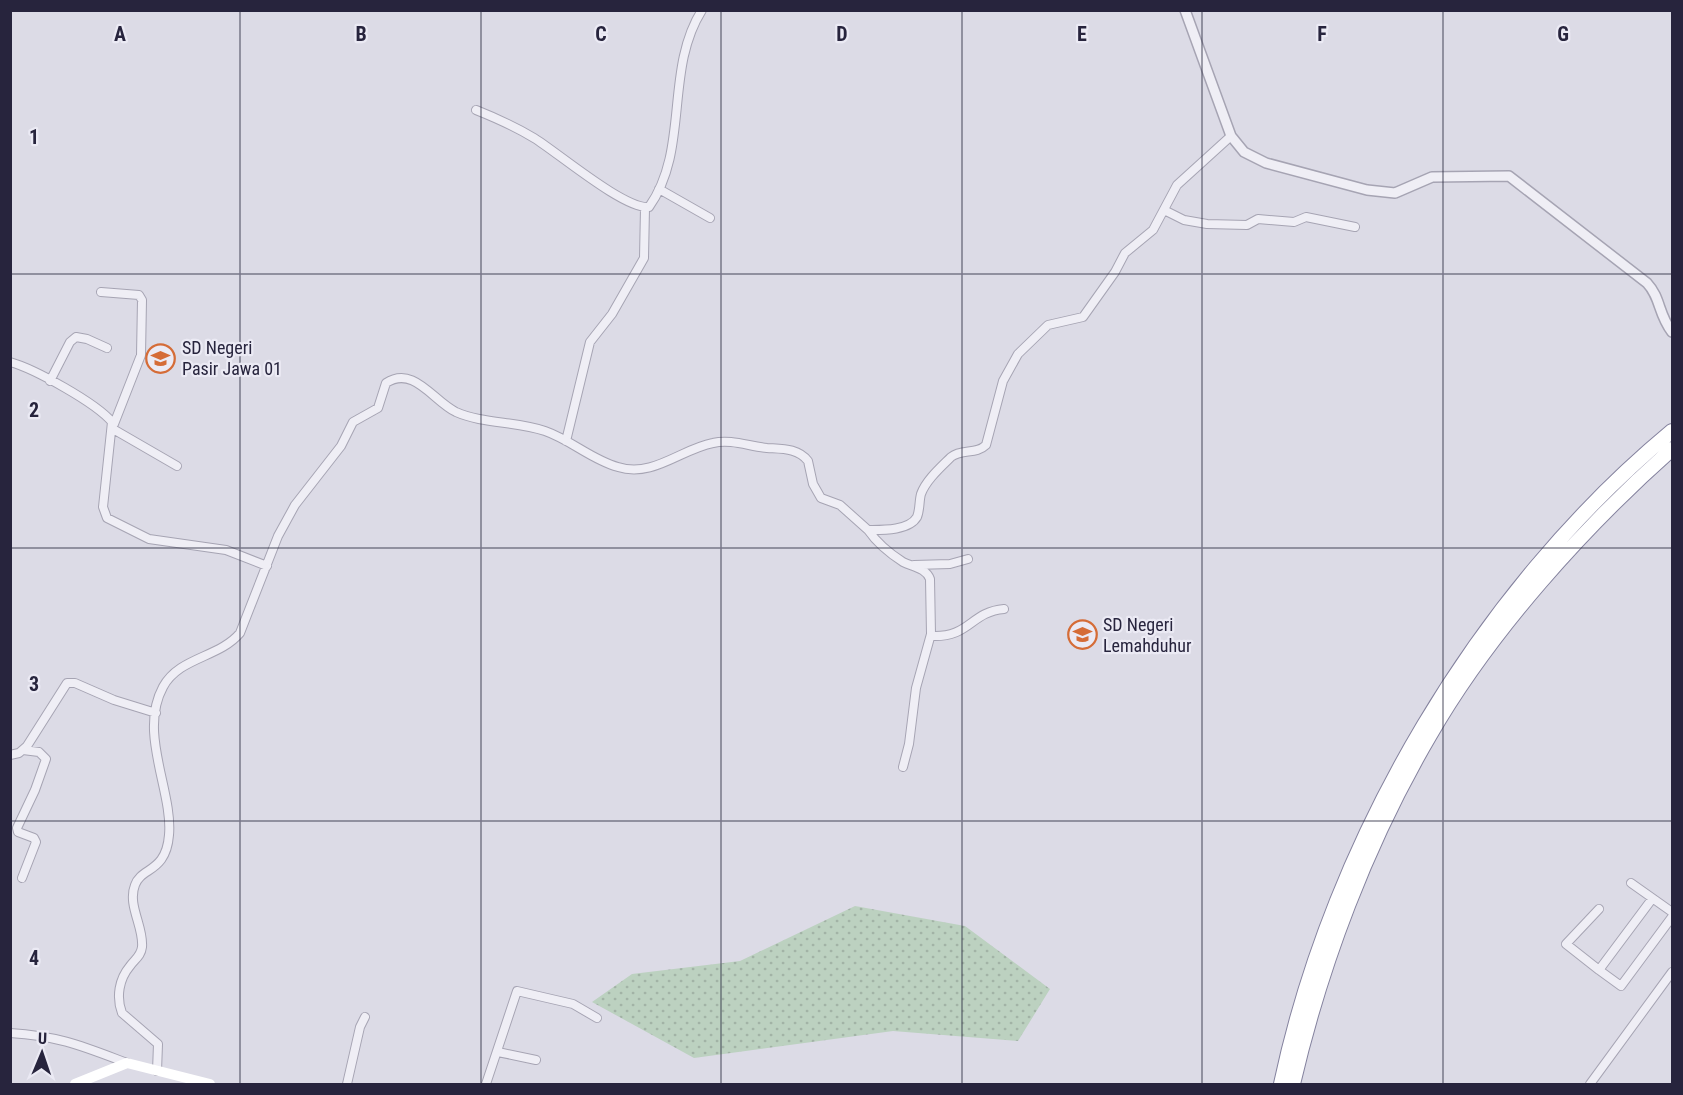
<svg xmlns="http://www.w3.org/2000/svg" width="1683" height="1095" viewBox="0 0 1683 1095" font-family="'Roboto Condensed',sans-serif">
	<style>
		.grass { fill: url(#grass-dots) }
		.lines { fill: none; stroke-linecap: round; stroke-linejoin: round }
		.minor-casing { stroke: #a6a4b3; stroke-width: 10 }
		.tertiary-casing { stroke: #a6a4b3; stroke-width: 12 }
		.motorway-casing { stroke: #84829e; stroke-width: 16 }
		.minor { stroke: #efeef5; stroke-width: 8 }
		.tertiary { stroke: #efeef5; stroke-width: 9 }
		.secondary { stroke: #fff; stroke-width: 10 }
		.motorway { stroke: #fff; stroke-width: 14 }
		.grid { fill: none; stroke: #27243d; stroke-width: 1.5; stroke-opacity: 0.55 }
		.labels { text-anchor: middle; stroke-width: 4.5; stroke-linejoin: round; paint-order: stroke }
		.poi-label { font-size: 18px; fill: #27243d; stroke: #ebeaf4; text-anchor: start }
		.grid-label { font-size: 20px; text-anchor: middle; font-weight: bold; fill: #27243d; stroke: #ebeaf4; stroke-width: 4.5; stroke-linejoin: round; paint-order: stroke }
	</style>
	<defs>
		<pattern id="grass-dots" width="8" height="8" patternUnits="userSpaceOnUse" patternTransform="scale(1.5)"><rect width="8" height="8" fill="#bcd1c0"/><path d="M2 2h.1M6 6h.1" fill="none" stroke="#a2b3a6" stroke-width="1.8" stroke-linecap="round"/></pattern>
	</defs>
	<rect width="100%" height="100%" fill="#dcdbe6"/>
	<path class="grass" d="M855,906L965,926L1050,989L1018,1041L893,1031L694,1058L592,1002L632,974L740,961Z"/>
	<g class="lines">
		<defs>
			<path id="minor" d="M476,110C496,118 516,127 534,138C557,152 625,210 649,207C690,149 664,70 702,10
				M659,189L710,218
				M1164,210L1184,220L1207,224L1247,225L1258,219L1294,222L1306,217L1355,227
				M101,292L139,295L142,300L141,355L114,424
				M10,362C35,369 96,403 112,422L103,507L107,518L149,539L226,550L267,566
				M50,381L70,342L76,337L87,339L107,348
				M113,429L177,466
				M566,441L590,342L612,314L644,258L645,208
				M868,530C877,543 889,553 903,562C913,567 926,568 930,579L931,634L916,688L909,744L903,767
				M914,565L950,564L968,559
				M931,636C970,638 970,612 1004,609
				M10,755L19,753L27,746L67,683H75L114,700L156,713
				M22,878L36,842L34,838L18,832L17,828L35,790L46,759L39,752L23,750
				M1631,883L1672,912
				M1599,909L1566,944L1599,970L1652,899
				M1599,970L1621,986L1672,917
				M10,1033C59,1036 82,1046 127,1063
				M498,1052L536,1060
				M157,1071L158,1044L122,1013C116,997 119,979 130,966C135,959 141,956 142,947C144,927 127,905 135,885C141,867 166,873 169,835C173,791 138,733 163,687C179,657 219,658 240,633L278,536L295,505L341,446L353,422L378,408L386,383C414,365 433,401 456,412C483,424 516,421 545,431C571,440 592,460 618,467C653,478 681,449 713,443C731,439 748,446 767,448C782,449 798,448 808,461L813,484L821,498L840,505L868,530C881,530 909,531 917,517C920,510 919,501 921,494C926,480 941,467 951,457C962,448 976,455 986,445L1003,381L1018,354L1048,325L1083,317L1115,272L1125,253L1153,230L1177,185L1231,136
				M347,1084L360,1027L365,1017
				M486,1084L517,991L573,1004L597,1018
				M1590,1084L1672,972"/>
			<path id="tertiary" d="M1185,10L1231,136L1244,152L1266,163L1367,190L1395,193L1432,177L1509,176L1647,283C1661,298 1658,314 1672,332"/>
			<path id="motorway" d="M1281,1084C1333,839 1479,591 1672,431
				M1293,1084C1321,964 1367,842 1430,735C1490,631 1583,528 1672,449"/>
		</defs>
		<use href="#minor" class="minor-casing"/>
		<use href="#tertiary" class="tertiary-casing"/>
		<use href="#motorway" class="motorway-casing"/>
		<use href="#minor" class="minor"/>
		<use href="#tertiary" class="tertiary"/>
		<path class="secondary" d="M75,1084L127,1063L210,1084"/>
		<use href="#motorway" class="motorway"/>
	</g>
	<path class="grid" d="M240,10V1084M481,10V1084M721,10V1084M962,10V1084M1202,10V1084M1443,10V1084M10,274H1672M10,548H1672M10,821H1672"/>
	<defs>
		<symbol id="school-ring" viewBox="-11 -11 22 22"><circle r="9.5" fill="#ebeaf4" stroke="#d56c37" stroke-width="1.5"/><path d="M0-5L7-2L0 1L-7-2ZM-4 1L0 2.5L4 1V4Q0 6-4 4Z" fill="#d56c37"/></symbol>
	</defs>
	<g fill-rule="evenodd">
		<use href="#school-ring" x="144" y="342" width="33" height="33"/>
		<use href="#school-ring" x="1066" y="618" width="33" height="33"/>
	</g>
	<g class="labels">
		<g class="poi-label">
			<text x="182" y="354">SD Negeri<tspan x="182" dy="21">Pasir Jawa 01</tspan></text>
			<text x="1103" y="631">SD Negeri<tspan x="1103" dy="21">Lemahduhur</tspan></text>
		</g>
	</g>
	<g class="grid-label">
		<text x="120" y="41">A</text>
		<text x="361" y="41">B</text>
		<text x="601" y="41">C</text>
		<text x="842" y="41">D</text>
		<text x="1082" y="41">E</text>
		<text x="1322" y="41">F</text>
		<text x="1563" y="41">G</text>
		<text x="34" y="144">1</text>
		<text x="34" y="417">2</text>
		<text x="34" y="691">3</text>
		<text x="34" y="965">4</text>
	</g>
	<rect width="1683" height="1095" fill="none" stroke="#27243d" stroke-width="24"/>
	<g transform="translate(42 1053) rotate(2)" stroke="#ebeaf4" stroke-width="4.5" paint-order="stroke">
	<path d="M0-4.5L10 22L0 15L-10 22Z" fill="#27243d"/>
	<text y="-9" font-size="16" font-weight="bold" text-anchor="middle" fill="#27243d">U</text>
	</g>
</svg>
